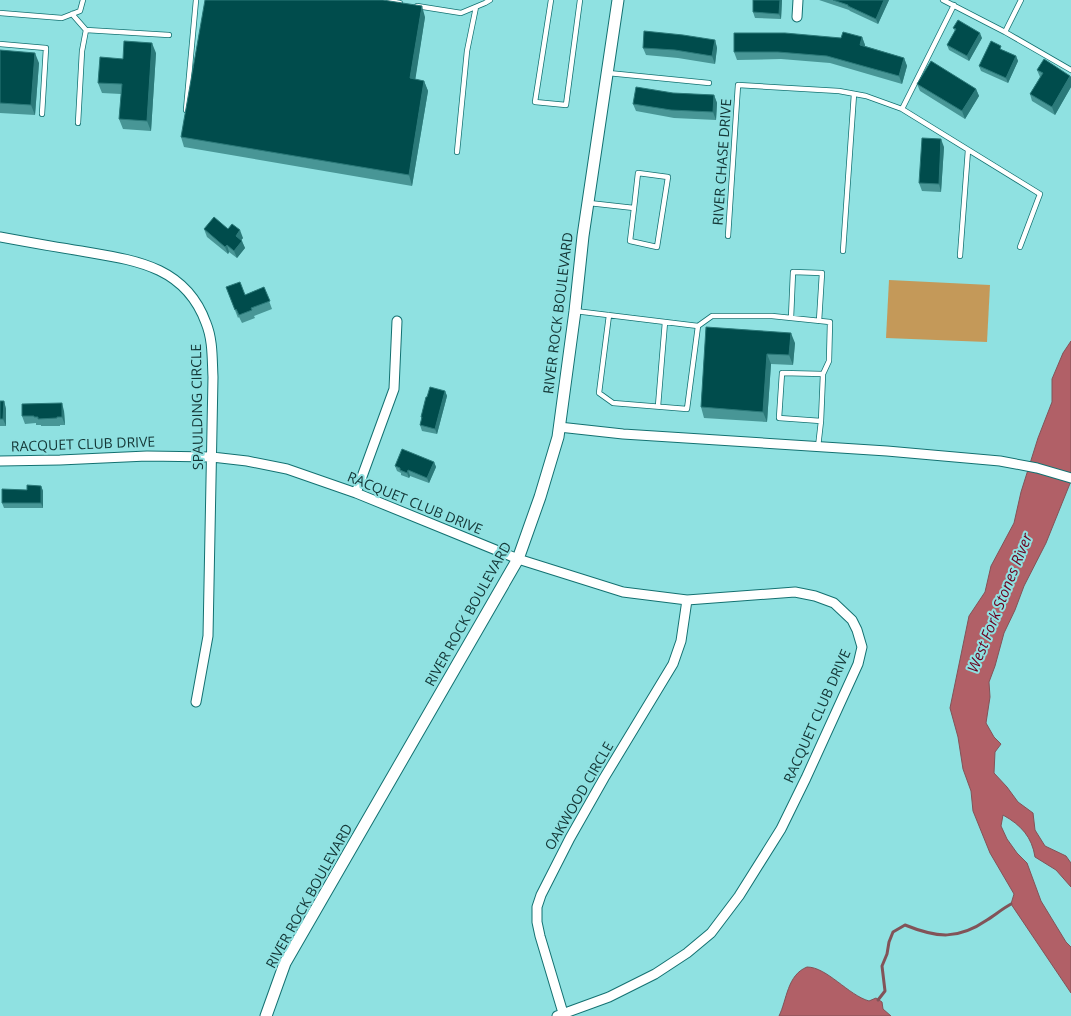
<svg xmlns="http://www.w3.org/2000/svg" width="1071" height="1016" viewBox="0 0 1071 1016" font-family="'Open Sans',sans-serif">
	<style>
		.green { fill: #c49959 }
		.water { fill: #b16067; stroke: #825358 }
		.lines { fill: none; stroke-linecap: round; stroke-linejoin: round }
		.stream { stroke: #825358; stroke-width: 3 }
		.service-casing { stroke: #137171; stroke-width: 6 }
		.minor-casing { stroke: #137171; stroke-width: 11 }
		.tertiary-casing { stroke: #137171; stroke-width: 13 }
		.service { stroke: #fff; stroke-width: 4.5 }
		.minor { stroke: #fff; stroke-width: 9 }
		.tertiary { stroke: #fff; stroke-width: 11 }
		.wall { fill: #489696 }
		.shaded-wall { fill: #2b7979 }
		.building { fill: #004c4c; stroke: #2b7979 }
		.labels { text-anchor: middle; stroke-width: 4; stroke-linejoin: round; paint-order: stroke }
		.street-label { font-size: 14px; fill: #133636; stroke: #8fe1e1 }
		.water-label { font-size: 15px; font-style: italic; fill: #6b001e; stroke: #8fe1e1 }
	</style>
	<rect width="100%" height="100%" fill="#8fe1e1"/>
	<path class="green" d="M889,280L990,285L987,342L886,338Z"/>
	<path class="water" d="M1071,341V481L1046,543L1024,586L1015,610L1004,633L995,666L989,682L990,697L986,723L994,737L1001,744L995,752L994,773L1007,787L1018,802L1033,813L1035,830L1045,846L1066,856L1071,863V887L1056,870L1035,857C1032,837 1021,825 1003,815L1001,826L1007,839L1017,853L1027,863L1041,901L1066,942L1071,947V993L1011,904L1014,894L990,853L973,811L971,791L963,769L958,737L950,708L969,616L985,592L991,566L1014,523L1021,492L1038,438L1052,402V379L1063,353Z
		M807,967C827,967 848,995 869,1001L876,998L882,1002L883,1009L891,1016H779C787,1000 787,975 807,967Z"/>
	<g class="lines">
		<path class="stream" d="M878,1000L885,991L882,966L887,954L889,942L893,932L905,925C937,938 958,940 987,920C995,915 1002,909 1011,904"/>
		<defs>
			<path id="service" d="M384,0L400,3
				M551,0L535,102L566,105L580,0
				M943,0L1005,32L1071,70
				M954,5L902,109L1040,194L1020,247
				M417,6L461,13L485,3L490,0
				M0,13L62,18L80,11L83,0
				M72,14L86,30L82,51L78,123
				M86,30L169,35
				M1005,32L1021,0
				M0,44L46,48L42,114
				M608,73L709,83
				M186,110L196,0
				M457,152L467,51L476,7
				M589,203L634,208L638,173L668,177L657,247L630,241L634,208
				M728,236L738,85L839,91L866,96L902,109
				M843,251L854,94
				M960,256L968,150
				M575,311L698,326L687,409L613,403L599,393L609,315
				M791,318L793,272L822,273L819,321
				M698,326L712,316H772L830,322L829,361L823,374L782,373L779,418L821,421L818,447
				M658,406L665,322
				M821,421L823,374"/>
			<path id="minor" d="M797,17L798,0
				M0,237C27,242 54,247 81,251C133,260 185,265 206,323C213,340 212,359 213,377L208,636L196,702
				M559,427L623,434L887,451L1000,461L1037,468L1071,478
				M0,461L60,460L147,456L212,457L247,461L287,469L356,493L518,559L623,592L687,600L795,592L815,596L834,603L852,620L857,630L862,647L858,664L806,778L781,829L739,896L711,933L687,953L655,974L609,997L557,1016
				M356,493L394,389L397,321
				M563,1013L540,936L537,922V907L541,895L570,838L604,778L673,664L681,641L687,600"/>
			<path id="tertiary" d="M266,1016L285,963L518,559L540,497L558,437L575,311L583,236L618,0"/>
		</defs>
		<use href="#service" class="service-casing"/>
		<use href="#minor" class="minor-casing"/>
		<use href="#tertiary" class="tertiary-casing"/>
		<use href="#service" class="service"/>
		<use href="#minor" class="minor"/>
		<use href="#tertiary" class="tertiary"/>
	</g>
	<path class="wall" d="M753,0H782L781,19L755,18L753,12Z
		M819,0H889L878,24L850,11L849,10Z
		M425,17L415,79L424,81L428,91L412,186L184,147L181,137Z
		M953,28L982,38L969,61L949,50L947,45L955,31Z
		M862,37L865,45V46L904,58L907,66L902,84L830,63L781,59L737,60L734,52L841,38Z
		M715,40L717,48L715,64L678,58L646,55L643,48Z
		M0,50L39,63L35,115L0,113Z
		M1003,50L1016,56L1018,61L1008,83L981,71L979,66Z
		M156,53L151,131L123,129L119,119L121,94L102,93L98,83L123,59Z
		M1037,70L1070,76L1071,77V87L1055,115L1032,101L1030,94L1040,77Z
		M917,84L976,89L979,96L965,119L920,91Z
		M673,93L714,95L717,103L716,120L674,118L636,111L633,104Z
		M944,147L941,192L922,191L919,183Z
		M204,229H228L243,238L241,240L245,248L237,258L229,252L228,254L207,237Z
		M226,287L245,295L264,287L272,309L254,316L255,318L242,323L239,317L238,318Z
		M706,327L795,343L793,365L771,364L767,422L704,418L701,407Z
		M445,391L447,396L437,434L422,431L420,425L422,420L421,417L427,397Z
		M0,401H4L6,409V426H0Z
		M64,411L65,425H60V426H41V425H36V423L25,424L22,416Z
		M434,462L436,467L429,483L410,476L409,478L401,475V473L397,471L395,466Z
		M41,486L43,491V508H4L2,503Z"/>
	<path class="shaded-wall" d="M780,0H782L781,19L779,14Z
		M884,0H889L878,24L876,19Z
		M422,6L425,17L414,88L410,78Z
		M980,33L982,38L969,61L967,56Z
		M862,37L865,45L863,53L860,45Z
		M715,40L717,48L715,64L712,56Z
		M152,43L156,53L151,131L147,121Z
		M35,53L39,63L35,115L31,105Z
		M1016,56L1018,61L1008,83L1006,78Z
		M904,58L907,66L902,84L899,76Z
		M1070,76L1071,77V87L1055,115L1052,107Z
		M424,81L428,91L412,186L409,175Z
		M976,89L979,96L965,119L962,111Z
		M714,95L717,103L716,120L713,112Z
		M941,139L944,147L941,192L939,184Z
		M240,230L243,238L239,243L236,236Z
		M242,241L245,248L237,258L234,251Z
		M227,245L229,252L228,254L225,247Z
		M791,333L795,343L793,365L789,355Z
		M767,354L771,364L767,422L763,412Z
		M445,391L447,396L437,434L435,429Z
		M4,401L6,409V426L3,419Z
		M62,403L64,411L65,425L62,417Z
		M434,462L436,467L429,483L427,478Z
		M408,470L410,476L409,478L407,473Z
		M41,486L43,491V508L41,503Z"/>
	<path class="building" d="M205,0H383L422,6L410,78L424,81L409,175L181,137Z
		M753,0H780L779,14L753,12Z
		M833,0H884L876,19L848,6V5Z
		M958,20L980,33L967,56L947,45L956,29L953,28Z
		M644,31L683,35L715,40L712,56L675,50L643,48Z
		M843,32L862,37L860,45L904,58L899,76L827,56L778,52H734V33H785L841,38Z
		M124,41L152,43L147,121L119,119L122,84L98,83L100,57L123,59Z
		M991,41L1001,46L1000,49L1016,56L1006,78L979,66Z
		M0,50L35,53L31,105L0,103Z
		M1044,59L1070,76L1052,107L1030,94L1043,73L1037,70Z
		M931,61L976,89L962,111L917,84Z
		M636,87L673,93L714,95L713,112L671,110L633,104Z
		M922,138L941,139L939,184L919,183Z
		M214,217L228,229L232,224L240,230L236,236L242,241L234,251L227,245L225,247L204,229Z
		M240,282L245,295L264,287L270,301L251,308L252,310L239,315L236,309L235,310L226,287Z
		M706,327L791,333L789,355L767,354L763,412L701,407Z
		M430,387L445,391L435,429L420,425L422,417H421L426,397H427Z
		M0,401H4L3,419H0Z
		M62,403V417H57V418L38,419V417H34V416H22V404Z
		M402,449L434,462L427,478L408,470L407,473L400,470V468L395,466Z
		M27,485L41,486V503H2V489L27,490Z"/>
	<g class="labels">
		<g class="street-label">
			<text transform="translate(722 162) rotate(-86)" y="5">RIVER CHASE DRIVE</text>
			<text transform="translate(558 313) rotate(-83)" y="5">RIVER ROCK BOULEVARD</text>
			<text transform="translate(197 407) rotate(-91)" y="5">SPAULDING CIRCLE</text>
			<text transform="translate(83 444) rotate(-2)" y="5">RACQUET CLUB DRIVE</text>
			<text transform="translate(415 503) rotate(22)" y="5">RACQUET CLUB DRIVE</text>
			<text transform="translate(468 614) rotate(-61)" y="5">RIVER ROCK BOULEVARD</text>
			<text transform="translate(817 716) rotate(-66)" y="5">RACQUET CLUB DRIVE</text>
			<text transform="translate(579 796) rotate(-60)" y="5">OAKWOOD CIRCLE</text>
			<text transform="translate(309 896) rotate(-61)" y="5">RIVER ROCK BOULEVARD</text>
		</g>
		<g class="water-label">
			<text transform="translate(1000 603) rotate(-68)" y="5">West Fork Stones River</text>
		</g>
	</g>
</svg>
